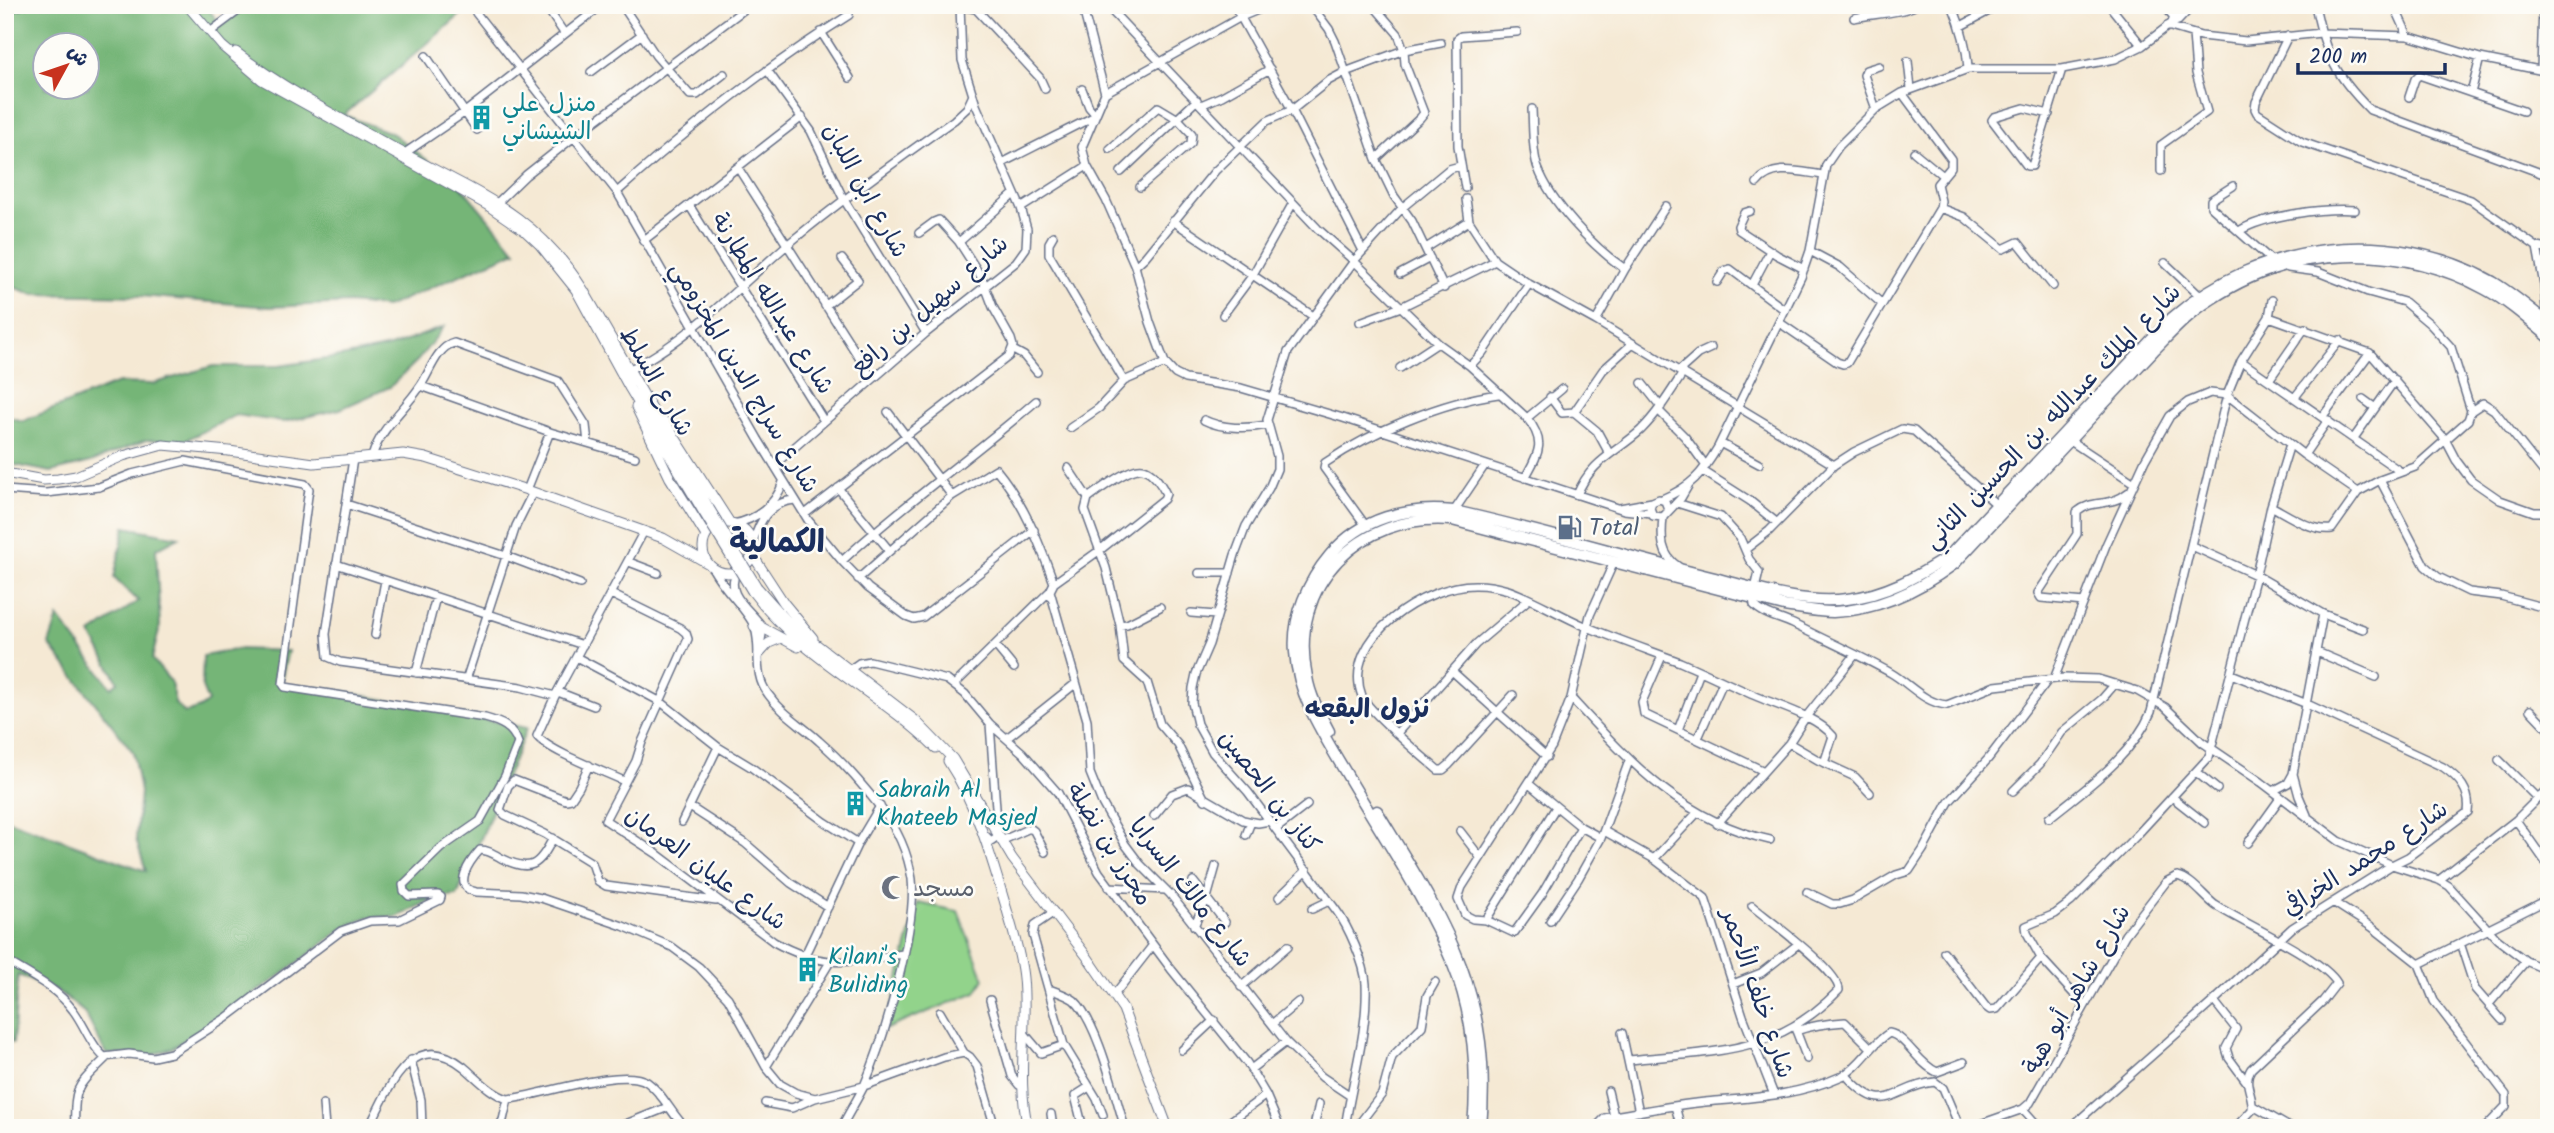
<svg xmlns="http://www.w3.org/2000/svg" width="2554" height="1133" viewBox="0 0 2554 1133" font-family="Kalam,'Playpen Sans Arabic',sans-serif">
	<style>
		.green { fill: #92d38b; stroke: #568174; stroke-width: 2 }
		.forest { fill: #75b577; stroke: #48726a; stroke-width: 2; fill-rule: evenodd }
		.lines { fill: none; stroke-linecap: round; stroke-linejoin: round }
		.minor-casing { stroke: #677087; stroke-width: 10 }
		.major-casing { stroke: #677087; stroke-width: 11 }
		.highway-casing { stroke: #677087; stroke-width: 13 }
		.minor { stroke: #fff; stroke-width: 7 }
		.major { stroke: #fff; stroke-width: 9 }
		.highway { stroke: #fff; stroke-width: 10 }
		.major-bridge-casing { stroke: #677087; stroke-width: 11; stroke-linecap: butt }
		.major-bridge { stroke: #fff; stroke-width: 9 }
		.labels { text-anchor: middle; stroke-width: 5; stroke-linejoin: round; paint-order: stroke }
		.culture-label { font-size: 24px; fill: #0d838f; stroke: #fdfcf7; text-anchor: start }
		.street-label { font-size: 24px; fill: #1b2f5e; stroke: #fdfcf7 }
		.service-label { font-size: 24px; fill: #4e5e75; stroke: #fdfcf7; text-anchor: start }
		.worship-label { font-size: 24px; fill: #5b616d; stroke: #fdfcf7; text-anchor: start }
		.neighbourhood-label { font-size: 26px; font-weight: bold; fill: #1b2f5e; stroke: #fdfcf7 }
		.district-label { font-size: 32px; font-weight: bold; fill: #1b2f5e; stroke: #fdfcf7 }
	</style>
	<rect width="100%" height="100%" fill="#fdfcf7"/>
	<filter id="ink" filterUnits="userSpaceOnUse"><feTurbulence type="fractalNoise" baseFrequency=".0143" numOctaves="2"/><feDisplacementMap in="SourceGraphic" scale="14" xChannelSelector="R" yChannelSelector="G"/><feConvolveMatrix kernelMatrix="1 2 1 2 8 2 1 2 1" color-interpolation-filters="sRGB"/></filter>
	<filter id="wash" filterUnits="userSpaceOnUse"><feTurbulence type="fractalNoise" baseFrequency=".00686" numOctaves="4" result="noise"/><feDisplacementMap in="SourceGraphic" scale="28" xChannelSelector="R" yChannelSelector="G"/><feGaussianBlur stdDeviation="1.57" result="paint"/><feColorMatrix in="noise" values="0 0 0 0 0 0 0 0 0 0 0 0 0 0 0 0 0 1.4 0 .05"/><feComposite in="paint" operator="in"/></filter>
	<g filter="url(#wash)">
		<rect width="100%" height="100%" fill="#f5e9d4"/>
		<path class="green" d="M918,903L958,911L984,979L976,992L886,1029Z"/>
		<path class="forest" d="M5,5H205L221,25L249,5H472L344,115L393,134L461,186L516,251L386,307L349,303L270,307L141,296L32,294L5,284ZM46,46H88V88H46Z
			M444,327L418,360L390,387L340,409L284,422L236,415L186,440H146L91,462L51,472L5,463V416L23,421L118,383L152,384L213,366H279L346,356L390,347Z
			M125,527L179,537L156,549L160,626L152,659L171,682L175,703L185,713L200,708L208,702L202,687L203,656L239,649L288,651L280,685L336,690L527,728L457,896L435,898L397,917H368L344,928L273,981L172,1048L150,1056L106,1054L85,1013L56,990L18,975L13,1043L5,1040V819L146,871L136,839L140,792L133,752L49,644L58,617L111,687L118,682L91,634L138,601L114,578Z"/>
	</g>
	<g filter="url(#ink)">
		<g class="lines">
			<defs>
				<path id="minor" d="M545,5L564,33
					M622,5L656,56L690,95H697L724,74
					M937,5L941,9L960,6L976,9L1040,78L1045,89
					M1106,5L1318,229L1354,261L1438,343L1470,366L1527,418C1547,443 1538,454 1525,478
					M1234,5L1292,110L1363,251
					M1311,5L1329,29L1335,41L1376,159L1394,196L1412,221L1444,288
					M1373,5L1398,34L1404,50L1405,64L1424,113L1420,118L1376,159
					M1952,5C1961,26 1967,46 1968,69
					M2109,5L2142,46
					M2163,5L2175,18
					M2315,5C2325,54 2335,75 2370,110L2549,176
					M2394,5L2408,36
					M5,10L23,5
					M476,13L617,192L758,439L808,520L842,561L868,588L906,616L914,619L923,617L1034,530
					M1854,18C1871,14 1903,13 1916,5
					M2172,23L2174,16L2185,5
					M1961,26L2000,5
					M2167,26L2201,36L2246,41L2321,33L2408,36L2480,58L2549,72
					M214,29L246,5
					M821,32L850,78
					M2288,36L2256,102L2255,109L2257,113L2302,142L2471,200L2537,247L2549,249
					M426,56L477,130
					M1908,61L1911,89
					M767,70L811,131L843,198L926,333
					M2541,70L2543,5
					M591,72L642,34
					M1082,89L1089,107L1095,114
					M1105,93L1241,17L1270,5
					M1902,93L1951,159V167L1937,184L1941,201L1940,208L1964,217L2003,249L2018,242L2053,286
					M2471,93L2480,58
					M2409,97L2415,79L2419,75L2523,111
					M1201,105L1222,96L1270,69
					M1532,109C1533,125 1532,153 1538,168C1551,203 1594,248 1625,269
					M1876,109L1864,75L1866,70L1879,66
					M2049,114L2024,108L1994,117L1992,120L2027,166H2032L2062,69
					M1110,149L1158,107L1178,119L1192,134L1191,143L1140,187
					M1914,152L1942,175
					M405,153L465,112L602,5
					M1002,163L1093,117
					M1087,166L1106,200L1135,266L1150,322L1165,363L1175,374L1185,379L1241,388L1343,418L1624,510L1651,513
					M738,168L872,378
					M2161,171V145L2207,112L2196,73L2193,34
					M1121,172L1197,100
					M1757,183C1773,163 1800,172 1823,175
					M2233,186L2211,200V207L2272,261
					M1465,188L1458,146L1457,39L1461,36L1517,32
					M617,192C690,127 766,67 849,15
					M1466,199L1469,221L1495,261L1529,284L1596,321L1834,465
					M497,203L526,175L574,137L750,5
					M689,205L824,421
					M1021,208L1087,166L1082,147L1105,93L1082,5
					M1750,211L1744,213L1738,226L1739,230L1777,255L1804,269
					M1173,221L1313,316
					M2239,231C2265,215 2324,208 2355,210
					M919,233L934,222L939,220L959,242
					M1053,236L1049,243V254L1124,381
					M643,241L802,117
					M2537,247L2544,285L2547,322
					M1426,248L1469,221
					M1810,251L1840,267L1881,303
					M2165,263L2199,295
					M1135,266L1145,257L1215,171L1267,121L1292,110L1328,81L1345,72L1404,50L1441,43
					M2288,268L2318,272L2368,292L2404,302L2430,324L2451,347L2471,411
					M1400,274L1430,258
					M1717,282L1724,271L1730,269L1785,310
					M1752,285L1770,251
					M825,306L858,280L842,259
					M1223,315L1252,276L1293,203
					M2269,317L2370,353L2445,439L2456,460L2471,480L2500,500L2534,512H2549
					M1596,321L1625,269L1666,206
					M1360,322L1401,307L1495,261
					M1780,323L1837,362L1843,364L1847,363L1940,208
					M1013,350L1024,356L1037,372
					M2241,361L2401,472
					M1470,366L1483,352L1529,284
					M1400,368L1438,343
					M628,370C686,343 739,286 787,245C841,200 897,160 954,120L967,108L973,95
					M1679,371L1698,354L1711,348
					M2269,380L2305,328
					M1642,383L1661,407
					M421,386L550,432L635,457
					M1550,397L1562,413L1574,412L1603,370L1632,344
					M2295,397L2340,340
					M2363,399L2374,407
					M1659,411L1685,437L1706,466
					M888,412L952,496
					M1574,412L1597,431L1609,453
					M2323,416L2370,353
					M1527,418L1562,389
					M1204,420C1222,429 1247,429 1267,425
					M1070,428L1099,408L1124,381L1165,363
					M2354,438L2395,380
					M2069,440L2134,483
					M1720,443L1759,464
					M2304,455L2328,420
					M372,457C381,426 405,410 421,385C430,372 437,347 454,343L558,381L586,425L588,443
					M353,459L326,634L328,657L340,662L521,687L555,696
					M774,465L926,333L1016,262L1026,248L1027,229L1021,208L976,105L962,60L960,5
					M1068,468L1088,498
					M1703,471L1750,501L1776,522
					M2380,480L2425,566L2438,577L2469,592L2501,596L2542,607L2549,604
					M838,488L889,550
					M5,490L46,493L99,487L132,474L185,461L305,484L309,489L308,496L283,684L285,687L485,718C500,722 513,727 518,743L505,776L480,821L441,848L403,885L404,891L409,896L438,895L441,897L440,900L399,920L370,921L341,931L226,1018L171,1053L153,1057L129,1054L104,1057C91,1046 84,1024 73,1010C57,988 28,974 5,960
					M527,490L550,432
					M1577,495C1591,460 1616,453 1641,430C1658,413 1670,393 1683,373
					M1662,499C1691,487 1702,474 1718,447L1801,277L1810,251L1826,165L1839,146L1876,109L1902,93L1968,69H2062L2115,59L2142,46L2172,23L2178,21L2193,5
					M1677,503L1721,517L1740,538L1749,559L1759,572L1755,589
					M346,504L506,556L580,584
					M2271,506C2288,515 2312,532 2332,529L2358,492L2380,480L2415,467L2468,420L2471,411L2483,403L2494,410L2549,479
					M1620,508L1652,502
					M1668,509L1665,501L1659,499L1652,502L1650,508L1653,516L1663,517L1681,498L1688,486
					M1454,511L1485,465
					M805,514L1009,356L1013,346L1011,339L993,307L982,278L959,242L1014,194
					M1663,517C1661,537 1660,555 1679,567
					M733,524C756,520 776,505 783,482
					M1366,526L1324,468L1325,463C1372,431 1442,402 1498,394
					M752,545C759,522 768,502 795,500
					M2192,546L2256,575L2323,614L2363,629
					M1746,549L1769,531L1834,465L1854,452L1902,429L1914,431L1997,505
					M842,561C903,504 973,456 1036,401
					M629,562L658,573
					M336,564L583,645
					M712,567C722,588 749,611 755,628C762,651 752,673 768,694C781,713 802,725 819,741C841,760 862,784 880,807C897,828 908,853 912,879C917,928 884,1040 864,1086C857,1100 848,1114 841,1128
					M737,571C723,595 752,610 763,628L759,653
					M1199,573H1230
					M858,579L952,496L996,469C1024,503 1039,542 1054,583
					M1050,591L1087,720L1090,773L1102,803L1125,844L1140,864L1170,894L1286,1042L1322,1077L1349,1095
					M611,594L680,628L686,633L688,639L642,742L636,761L605,820L657,854L774,942C825,970 849,962 903,954
					M1753,598L1754,605C1763,615 1780,618 1793,624C1825,640 1859,655 1891,673C1910,684 1924,703 1947,705L1995,686L2064,678L2098,679L2137,691L2165,707L2202,742L2261,782L2339,841L2392,865L2439,880L2449,886L2497,939L2526,961L2549,971
					M2084,602L2041,598L2038,593L2077,534V512C2094,498 2108,509 2129,492
					M1191,613L1216,615
					M1120,625L1124,661L1147,682L1160,724L1178,745L1205,800
					M375,635L385,581
					M995,645L1014,668
					M2317,652L2376,677
					M1662,656L1642,702L1644,714L1764,771
					M576,657L661,702L718,747L751,767L825,822L858,843
					M849,670L859,663L870,661L947,680L965,694L990,724L1023,753L1058,793L1099,872L1171,969L1247,1063L1266,1095L1280,1128
					M1452,671L1547,757
					M416,673L436,597
					M2054,679L2106,545L2145,460L2170,416L2188,402L2210,393L2227,395L2304,455L2358,492
					M466,680L516,526L533,492
					M955,684L1050,591L1054,583L1100,550L1164,499L1166,494C1162,486 1153,471 1143,469C1130,466 1099,490 1088,498L1085,510L1106,568L1120,625L1127,624L1160,607
					M558,692L594,706
					M1513,695L1449,765L1443,770H1438C1424,758 1367,710 1362,696C1340,638 1427,584 1476,585C1487,585 1498,587 1508,590C1534,599 1559,615 1585,626C1616,639 1648,650 1680,662C1706,673 1732,686 1758,697C1781,707 1816,716 1833,736L1824,763
					M1571,698C1630,762 1682,821 1770,840
					M2530,710L2549,730
					M1678,730L1700,672
					M1398,732L1476,644L1528,600
					M1007,738L1075,684
					M1698,738L1723,682
					M1789,743L1818,760L1855,777L1870,793
					M2499,760L2537,798
					M589,765L579,787L571,799L566,800L514,780L508,786L500,810L505,815L545,834L592,863L598,881L606,886L716,901
					M2196,772L2217,789
					M624,781C605,772 548,751 537,736L555,696L644,531
					M1529,784L1581,827L1601,838
					M2013,791L2040,764L2062,732L2102,699L2115,684
					M2273,791L2288,783L2293,774
					M2172,797L2205,823
					M690,807L745,843L791,883L828,907
					M2307,815L2299,796L2293,774L2323,614
					M1154,816L1172,794L1188,788L1243,820L1258,823L1269,821
					M2049,818C2086,788 2132,757 2151,712L2227,395L2241,361L2269,317L2272,300
					M2516,820L2549,867
					M682,822L718,747
					M1717,824L1789,743L1805,718L1855,655
					M1581,827L1542,894L1514,933L1486,920L1473,919L1465,915L1458,899L1462,887L1552,746L1571,698L1590,615L1614,562
					M1276,829L1307,805
					M1460,831L1480,857
					M1604,831L1654,859L1705,898L1743,1016L1774,1095
					M984,834L991,841L998,836L990,724
					M1246,835L1251,822
					M553,838C539,866 531,873 501,858C494,854 488,850 480,850C470,861 451,887 476,892L521,894L541,898L623,926L672,947L699,967L728,998L766,1067L780,1084L796,1093L815,1098L864,1086L944,1057L964,1053L970,1057L977,1066L995,1128
					M1001,841L1030,828L1034,831L1045,852
					M2248,843L2281,797
					M1654,859L1697,813
					M2439,880L2516,820L2549,787
					M1193,881L1225,922
					M1109,887L1165,890
					M1807,892L1832,904H1840L1853,900L1896,875L1909,871L1923,850L1949,802L1988,759L2048,680
					M1279,897L1307,870
					M2333,902L2372,927L2419,964L2434,1001L2506,1095V1106L2485,1128
					M1312,909L1329,901
					M1054,912L1035,925L1033,935L1064,1045L1097,1099L1103,1115
					M1486,920L1556,807
					M1550,921L1578,879L1601,838L1629,761
					M1194,926L1207,898L1216,866
					M2460,943L2475,989L2502,1020
					M1944,952L1986,1007L1990,1010L1997,1009L2041,958L2027,933L2026,926L2055,914L2071,902L2137,835L2209,757L2256,575L2271,506L2290,444
					M804,957L858,843L880,806
					M2041,958L2084,1005
					M2419,964L2549,899
					M1733,984L1761,973L1797,945
					M1241,987L1288,946
					M1049,989C1057,992 1067,995 1074,1000C1098,1022 1115,1096 1125,1128
					M1114,995L1153,945
					M990,1000L1012,1076L1019,1085L1023,1086
					M2214,1001L2236,1029L2226,1048L2229,1058L2246,1081
					M2489,1004L2526,961
					M940,1012L964,1053
					M1272,1024L1298,1002
					M1795,1028L1807,1059
					M1796,1031C1813,1025 1828,1023 1845,1022L1871,1048
					M1024,1033L1041,1053L1064,1045
					M1622,1033L1639,1112
					M1182,1050L1214,1020
					M411,1060L421,1100L422,1128
					M1628,1060C1712,1051 1776,1056 1839,990C1839,971 1770,921 1752,906
					M766,1067L830,962
					M1251,1069L1286,1042
					M1845,1074C1886,1121 1892,1086 1935,1082L1943,1088L1960,1128
					M1608,1091L1614,1116
					M765,1103L792,1108L815,1098
					M323,1104L325,1128
					M1319,1104L1315,1122L1328,1128
					M1675,1106L1681,1128
					M2253,1106L2291,1128
					M2023,1109L2040,1128
					M1051,1114L1053,1128
					M5,1122L10,1128
					M75,1128C73,1085 78,1086 107,1057
					M369,1128C388,1089 412,1026 464,1067C477,1078 491,1094 508,1099C539,1096 623,1066 647,1082C663,1093 671,1114 686,1128
					M498,1128L503,1120L508,1099
					M608,1128L618,1126
					M616,1128L668,1107
					M1083,1128L1075,1096L1089,1087
					M1221,1128L1266,1095
					M1345,1128C1352,1080 1368,1032 1366,984C1365,964 1348,926 1336,910L1248,792L1213,753L1197,724L1192,703L1193,688L1196,674L1209,644L1235,555L1246,526L1269,488L1277,469V456L1267,420L1288,352L1354,261L1403,207L1449,169L1460,166
					M1356,1128L1382,1094L1392,1057L1422,1026L1427,996L1435,982
					M1595,1128L1605,1118L1614,1116C1644,1111 1674,1105 1705,1102C1751,1098 1798,1096 1842,1076C1860,1067 1871,1044 1889,1033C1906,1036 1918,1064 1937,1072L1964,1062
					M1969,1128L2023,1109L2030,1103L2125,935L2166,882L2177,876C2192,879 2203,896 2215,905C2244,924 2321,957 2337,983L2323,1001L2251,1069C2242,1083 2254,1095 2252,1110L2235,1128
					M2070,1128L2216,999L2292,928L2392,865L2408,857L2468,812C2471,791 2459,778 2443,767L2307,704L2231,674"/>
				<path id="major" d="M187,5L222,46L262,80L487,205L525,231L540,245L576,290L630,389L704,513
					M236,52C288,92 348,122 405,154C481,195 536,214 584,291L709,508
					M636,407L670,478L706,536
					M665,422L730,523
					M5,473L44,480L58,479L76,476L123,456L163,445L229,451L314,463L403,454L426,458L527,490L663,538L709,564
					M703 548a25 25 0 1 1 50 0a25 25 0 1 1-50 0Z
					M752,554L784,603L813,638
					M757,587L790,624L915,720L953,759L1012,858L1088,958L1123,1009L1168,1128
					M752,591C803,660 877,690 936,748
					M754,626L763,628L798,647
					M759,654L769,643L781,638
					M948,761C977,805 992,860 1007,910C1013,932 1021,955 1023,978C1028,1028 1016,1079 1028,1128"/>
				<path id="highway" d="M1329,731C1320,714 1310,696 1307,677C1287,584 1361,512 1452,520L1784,606C1800,608 1816,612 1833,612C1877,610 1919,590 1954,564L2154,350C2172,332 2189,313 2210,300C2292,244 2399,243 2485,289C2508,301 2529,320 2549,337
					M1377,811C1444,921 1493,992 1481,1128
					M1473,1128C1478,1071 1474,1015 1452,962C1424,895 1382,835 1346,773C1323,734 1298,697 1295,652C1292,617 1308,581 1330,555C1361,518 1407,506 1454,511C1540,530 1625,556 1711,577C1754,588 1802,605 1847,599C1885,595 1916,577 1948,557L2172,318C2260,241 2390,225 2493,282C2513,294 2531,309 2549,324"/>
			</defs>
			<use href="#minor" class="minor-casing"/>
			<use href="#major" class="major-casing"/>
			<use href="#highway" class="highway-casing"/>
			<use href="#minor" class="minor"/>
			<use href="#major" class="major"/>
			<use href="#highway" class="highway"/>
			<defs>
				<path id="major-bridge" d="M709,508L757,587
					M704,513L752,591"/>
			</defs>
			<use href="#major-bridge" class="major-bridge-casing"/>
			<use href="#major-bridge" class="major-bridge"/>
		</g>
	</g>
	<defs>
		<symbol id="building-bare" viewBox="-9 -9 18 18"><path d="M-4-6H4V6H1V3H-1V6H-4ZM-2.5-4.3h1.7v1.8h-1.7ZM.8-4.3h1.7v1.8H.8ZM-2.5-1h1.7V.8h-1.7ZM.8-1h1.7V.8H.8Z" fill="#0f9aa8" stroke="#fdfcf7" stroke-width="2.5" paint-order="stroke"/></symbol>
		<symbol id="fuel-bare" viewBox="-9 -9 18 18"><path d="M-5.5-6h7V0h2V4h1.3V-2.5L3-4.5l.8-.8L6-3V5H2.5V1h-1V6h-7ZM-4.2-4.7v3.2H.2V-4.7Z" fill="#5c6f8a" stroke="#fdfcf7" stroke-width="2.5" paint-order="stroke"/></symbol>
		<symbol id="mosque-bare" viewBox="-9 -9 18 18"><path d="M3.5-4.9A6 6 0 1 0 3.5 4.9A5 5 0 1 1 3.5-4.9Z" fill="#6b7280" stroke="#fdfcf7" stroke-width="2.5" paint-order="stroke"/></symbol>
	</defs>
	<g fill-rule="evenodd">
		<use href="#building-bare" x="464" y="100" width="35" height="35"/>
		<use href="#fuel-bare" x="1552" y="510" width="35" height="35"/>
		<use href="#building-bare" x="838" y="786" width="35" height="35"/>
		<use href="#mosque-bare" x="876" y="870" width="35" height="35"/>
		<use href="#building-bare" x="790" y="952" width="35" height="35"/>
	</g>
	<g class="labels">
		<g class="culture-label">
			<text x="502" y="111">منزل علي<tspan x="502" dy="28">الشيشاني</tspan></text>
			<text x="876" y="797">Sabraih Al<tspan x="876" dy="28">Khateeb Masjed</tspan></text>
			<text x="828" y="964">Kilani's<tspan x="828" dy="28">Buliding</tspan></text>
		</g>
		<g class="street-label">
			<text transform="translate(866 190) rotate(61)" y="8">شارع ابن اللبان</text>
			<text transform="translate(773 303) rotate(58)" y="8">شارع عبدالله المطارنة</text>
			<text transform="translate(929 305) rotate(-41)" y="8">شارع سهيل بن رافع</text>
			<text transform="translate(745 377) rotate(59)" y="8">شارع سراج الدين المخزومي</text>
			<text transform="translate(657 381) rotate(60)" y="8">شارع السلط</text>
			<text transform="translate(2052 416) rotate(-46)" y="8">شارع الملك عبدالله بن الحسين الثاني</text>
			<text transform="translate(1270 791) rotate(52)" y="8">كناز بن الحصين</text>
			<text transform="translate(1110 844) rotate(58)" y="8">محرز بن نضلة</text>
			<text transform="translate(2365 858) rotate(-33)" y="8">شارع محمد الخرافي</text>
			<text transform="translate(706 868) rotate(36)" y="8">شارع عليان العرمان</text>
			<text transform="translate(1191 892) rotate(52)" y="8">شارع مالك السرايا</text>
			<text transform="translate(2076 989) rotate(-60)" y="8">شارع شاهر أبو هية</text>
			<text transform="translate(1758 993) rotate(71)" y="8">شارع خلف الأحمر</text>
		</g>
		<g class="service-label">
			<text x="1589" y="535">Total</text>
		</g>
		<g class="worship-label">
			<text x="913" y="896">مسجد</text>
		</g>
		<g class="neighbourhood-label">
			<text x="1367" y="717">نزول البقعه</text>
		</g>
		<g class="district-label">
			<text x="777" y="552">الكمالية</text>
		</g>
	</g>
	<rect width="2554" height="1133" fill="none" stroke="#fdfcf7" stroke-width="28"/>
	<g transform="translate(66 66) rotate(50)"><circle r="33" fill="#fdfcf7" stroke="#a3aaba" stroke-width="2"/>
	<path d="M0-5L12 26L0 18L-12 26Z" fill="#c8321e"/>
	<text y="-10" font-size="19" font-weight="bold" text-anchor="middle" fill="#1b2f5e">ش</text>
	</g>
	<path d="M2298 63v10h147v-10" fill="none" stroke="#1b2f5e" stroke-width="3.5"/>
	<text x="2309" y="63" font-size="21" fill="#1b2f5e" stroke="#fdfcf7" stroke-width="5" paint-order="stroke">200 m</text>
</svg>
